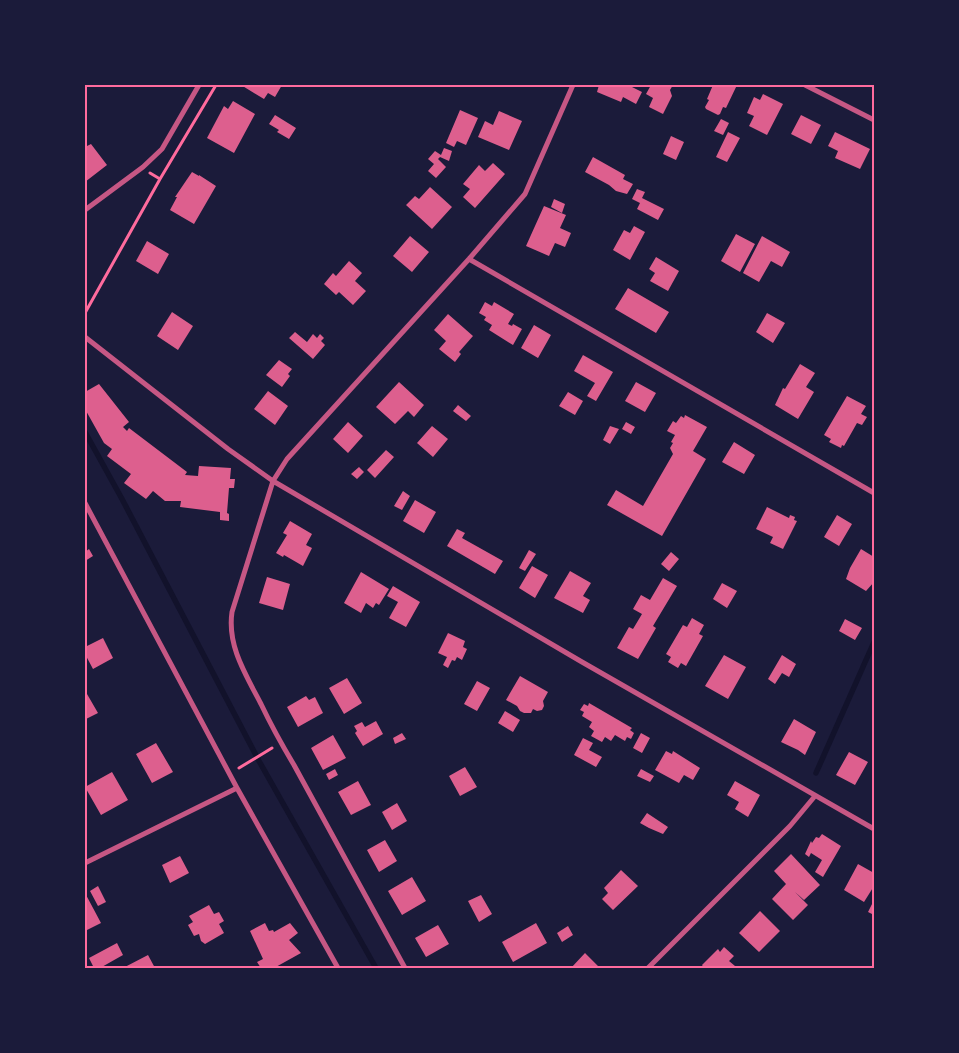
<svg xmlns="http://www.w3.org/2000/svg" width="959" height="1053" viewBox="0 0 959 1053" font-family="Merriweather,serif">
	<style>
		.lines { fill: none; stroke-linecap: round; stroke-linejoin: round }
		.stream { stroke: #12122b; stroke-width: 5.5 }
		.building { fill: #dd5f8e }
		.path { stroke: #ff6b9d; stroke-width: 3 }
		.minor { stroke: #c65784; stroke-width: 5 }
		.neatline { fill: none; stroke: #ff6b9d; stroke-width: 2 }
	</style>
	<rect width="100%" height="100%" fill="#1b1b3a"/>
	<g class="lines">
		<path class="stream" d="M85,432L122,499L259,761L376,968
			M816,773L874,642"/>
	</g>
	<path class="building" d="M241,85H282L275,97L268,93L264,99Z
		M599,85H628L642,92L636,104L623,97L621,102L597,92Z
		M651,85H673L670,90L672,96L663,114L649,107L653,98L646,94Z
		M713,85H737L726,108L723,107L720,114L718,115L706,109L705,107L709,100L707,99Z
		M763,94L783,104L767,135L749,126L754,116L747,113L754,97L760,100Z
		M233,101L255,114L234,153L207,138L224,106L228,109Z
		M460,110L478,118L466,145L457,141L454,147L446,143Z
		M499,111L522,121L509,150L478,137L485,121L493,125Z
		M275,115L296,128L289,139L277,132L279,130L269,124Z
		M801,115L821,125L811,144L791,134Z
		M721,119L729,123L723,135L714,131Z
		M728,132L740,138L727,162L716,157Z
		M835,132L870,149L860,169L835,158L838,151L828,146Z
		M671,136L684,142L676,160L663,154Z
		M91,144L107,165L85,182V147Z
		M444,148L452,151L449,161L440,157L438,159L446,167L436,178L428,171L434,164L428,159L435,151L441,155Z
		M593,157L625,175L623,179L633,184L627,194L616,191L609,185L585,172Z
		M493,163L505,174L475,208L463,197L470,189L463,184L479,165L485,171Z
		M192,172L199,176V175L216,186L194,224L170,210L177,197H175Z
		M430,187L452,207L432,229L406,205L415,196L419,199Z
		M637,189L645,192L642,198L664,209L658,220L637,209L640,203L632,199Z
		M554,199L565,204L562,213L551,207Z
		M544,206L566,215L560,228L571,233L565,247L555,243L549,256L526,246Z
		M634,226L645,232L630,260L613,250L624,230L630,233Z
		M736,234L755,244L740,272L721,261Z
		M410,236L429,252L412,272L393,256Z
		M762,236L790,252L782,267L771,261L759,282L743,273Z
		M147,241L169,254L158,274L136,261Z
		M656,257L679,271L668,291L650,281L655,273L649,269Z
		M349,261L362,273L355,281L366,291L353,305L339,292L336,295L324,284L333,273L336,276Z
		M628,288L669,312L656,333L615,309Z
		M485,302L492,306L494,302L514,314L508,324L512,326L513,324L522,329L513,345L489,330L492,325L484,320L486,317L479,313Z
		M172,312L193,326L178,350L157,336Z
		M767,313L785,323L773,343L756,332Z
		M448,314L473,336L459,352L461,354L455,362L439,349L446,341L434,330Z
		M534,325L551,335L538,358L521,348Z
		M295,332L307,342L313,334L317,338L320,334L324,338L321,341L325,345L313,359L289,338Z
		M583,355L613,372L596,401L587,396L595,383L574,371Z
		M279,360L292,369L288,374L290,376L282,387L266,375Z
		M800,364L815,373L806,387L814,392L798,419L775,405L783,388L785,389Z
		M399,382L424,405L414,417L408,411L395,424L376,407Z
		M636,382L656,393L645,412L625,401Z
		M99,384L129,422L123,427L127,431L129,428L187,472L185,475L198,476L199,466L231,468L230,479H235L234,488H229L227,513L229,514V521L220,520V512L180,507L181,501H165L153,491L146,499L124,483L131,474L107,456L112,449L104,443L85,409V392Z
		M268,391L288,406L275,425L254,409Z
		M568,392L583,401L575,415L559,406Z
		M847,396L866,406L861,414L867,417L862,425L857,423L844,446L842,445L841,448L829,442L831,439L824,435Z
		M458,405L471,416L466,421L453,411Z
		M685,415L707,427L693,451L706,459L662,536L607,505L616,490L643,506L673,454L670,448L673,443L671,442L675,435L667,431L673,421L676,423L681,416L684,418Z
		M348,422L363,436L348,453L333,439Z
		M626,422L635,427L631,434L622,429Z
		M432,426L448,439L433,457L417,443Z
		M610,426L619,429L610,444L603,440Z
		M734,442L755,455L744,474L722,462Z
		M386,450L394,457L375,478L367,470Z
		M359,467L364,472L357,479L351,474Z
		M403,491L410,496L402,510L394,506Z
		M415,500L436,512L424,533L403,521Z
		M767,507L789,518L790,515L795,517L794,520L797,521L783,549L770,543L773,537L756,529Z
		M837,515L852,524L839,546L824,537Z
		M290,521L312,534L306,545L312,548L303,566L284,555L283,557L276,553L287,535L283,533Z
		M457,529L465,533L462,538L503,561L495,574L447,546Z
		M89,549L93,556L85,561V552Z
		M861,549L874,557V582L866,591L846,579L850,568Z
		M529,550L536,554L525,571L519,568Z
		M671,552L679,559L669,571L661,564Z
		M532,566L548,575L535,598L519,588Z
		M570,571L591,583L583,596L590,600L583,613L554,598Z
		M361,572L389,589L379,605L376,603L373,608L366,603L361,613L344,603Z
		M267,577L290,584L283,610L259,603Z
		M663,578L677,586L653,626L656,628L638,659L617,648L629,627L633,629L642,614L633,609L641,595L650,600Z
		M722,583L737,591L727,608L713,599Z
		M393,586L420,602L406,627L389,618L398,602L387,596Z
		M692,618L704,625L699,634L703,636L686,666L681,663L678,668L668,662L671,657L666,654L683,625L687,627Z
		M845,619L862,628L855,640L839,631Z
		M448,633L465,641L463,647L467,649L462,660L457,657L455,661L452,660L448,668L443,665L447,657L438,653Z
		M103,638L113,658L93,669L85,654V647Z
		M724,655L746,667L728,699L705,686Z
		M782,655L796,664L789,677L782,673L775,684L768,679Z
		M520,676L548,692L543,701L544,706L542,710L537,711L533,709L531,713H524L520,711L517,706L506,700Z
		M347,678L362,703L344,714L329,688Z
		M477,681L490,688L477,711L464,704Z
		M87,694L98,713L86,719L85,695Z
		M306,696L309,700L315,697L323,713L298,727L287,707Z
		M589,703L632,728L630,730L634,733L631,739L627,737L625,741L615,735L611,741L605,737L602,742L591,736L594,731L589,727L592,722L582,716L584,712L580,710L584,704L588,706Z
		M505,711L520,720L513,732L498,723Z
		M794,719L816,732L805,755L798,750L781,742Z
		M376,721L383,734L363,746L355,733L357,731L354,726L362,722L365,727Z
		M402,733L406,739L395,744L393,738Z
		M641,733L650,738L642,753L633,748Z
		M333,735L346,758L323,770L311,748Z
		M583,738L593,743L589,750L602,757L596,767L574,755Z
		M156,743L173,772L152,783L136,754Z
		M666,751L672,754L673,751L700,768L693,780L684,775L679,783L655,770Z
		M849,752L868,762L855,785L836,775Z
		M465,767L477,787L460,796L449,776Z
		M335,769L338,775L329,780L326,774Z
		M641,769L654,776L650,782L637,776Z
		M112,772L128,800L101,815L85,787Z
		M358,781L371,805L351,815L338,792Z
		M735,781L760,795L748,817L735,809L739,802L727,795Z
		M397,803L407,821L392,830L382,812Z
		M647,813L668,827L663,834L649,828L640,823Z
		M822,834L841,846L823,877L815,872L822,860L811,853L809,857L805,854L811,841L812,843L816,837L819,838Z
		M385,840L397,861L379,872L367,850Z
		M791,854L820,885L804,900L795,892L808,905L793,920L772,899L786,884L774,871Z
		M180,856L189,873L170,883L162,865Z
		M858,864L874,873V886L864,902L844,890Z
		M621,870L638,886L613,910L602,899L608,893L604,888Z
		M412,877L426,901L402,915L388,891Z
		M98,886L106,902L98,906L90,891Z
		M85,893L101,923L85,931Z
		M481,895L492,914L479,922L468,901Z
		M874,900V915L868,912Z
		M209,905L214,914L219,912L224,921L219,924L224,933L205,944L201,941L199,934L194,936L188,925L193,922L189,916Z
		M760,911L780,931L759,952L739,933Z
		M265,923L269,931L273,930L274,932L290,923L298,933L289,940L301,953L274,968H261L257,962L263,959L250,931Z
		M536,923L547,943L513,962L502,942Z
		M438,925L449,944L426,957L415,938Z
		M568,926L573,935L562,942L557,933Z
		M117,943L123,955L100,968H94L89,958Z
		M724,947L734,956L729,961L735,966L733,968H704L702,965L718,949L720,952Z
		M585,953L600,968H571Z
		M148,955L155,968H123Z"/>
	<g class="lines">
		<path class="path" d="M160,179L216,85
			M85,313L160,179L150,173
			M239,768L272,748"/>
		<path class="minor" d="M805,85L874,120
			M85,210L143,167L162,149L199,85
			M469,259L874,493
			M85,337L228,449L273,481L582,662L874,829
			M85,503L237,788L338,968
			M85,863L237,788
			M405,968L294,765C282,745 271,725 261,704C246,675 227,646 232,612L273,481L287,459L469,259L525,194L573,85
			M648,968L790,826L815,796"/>
	</g>
	<rect width="959" height="1053" fill="none" stroke="#1b1b3a" stroke-width="172"/>
	<rect x="86" y="86" width="787" height="881" class="neatline"/>
</svg>
